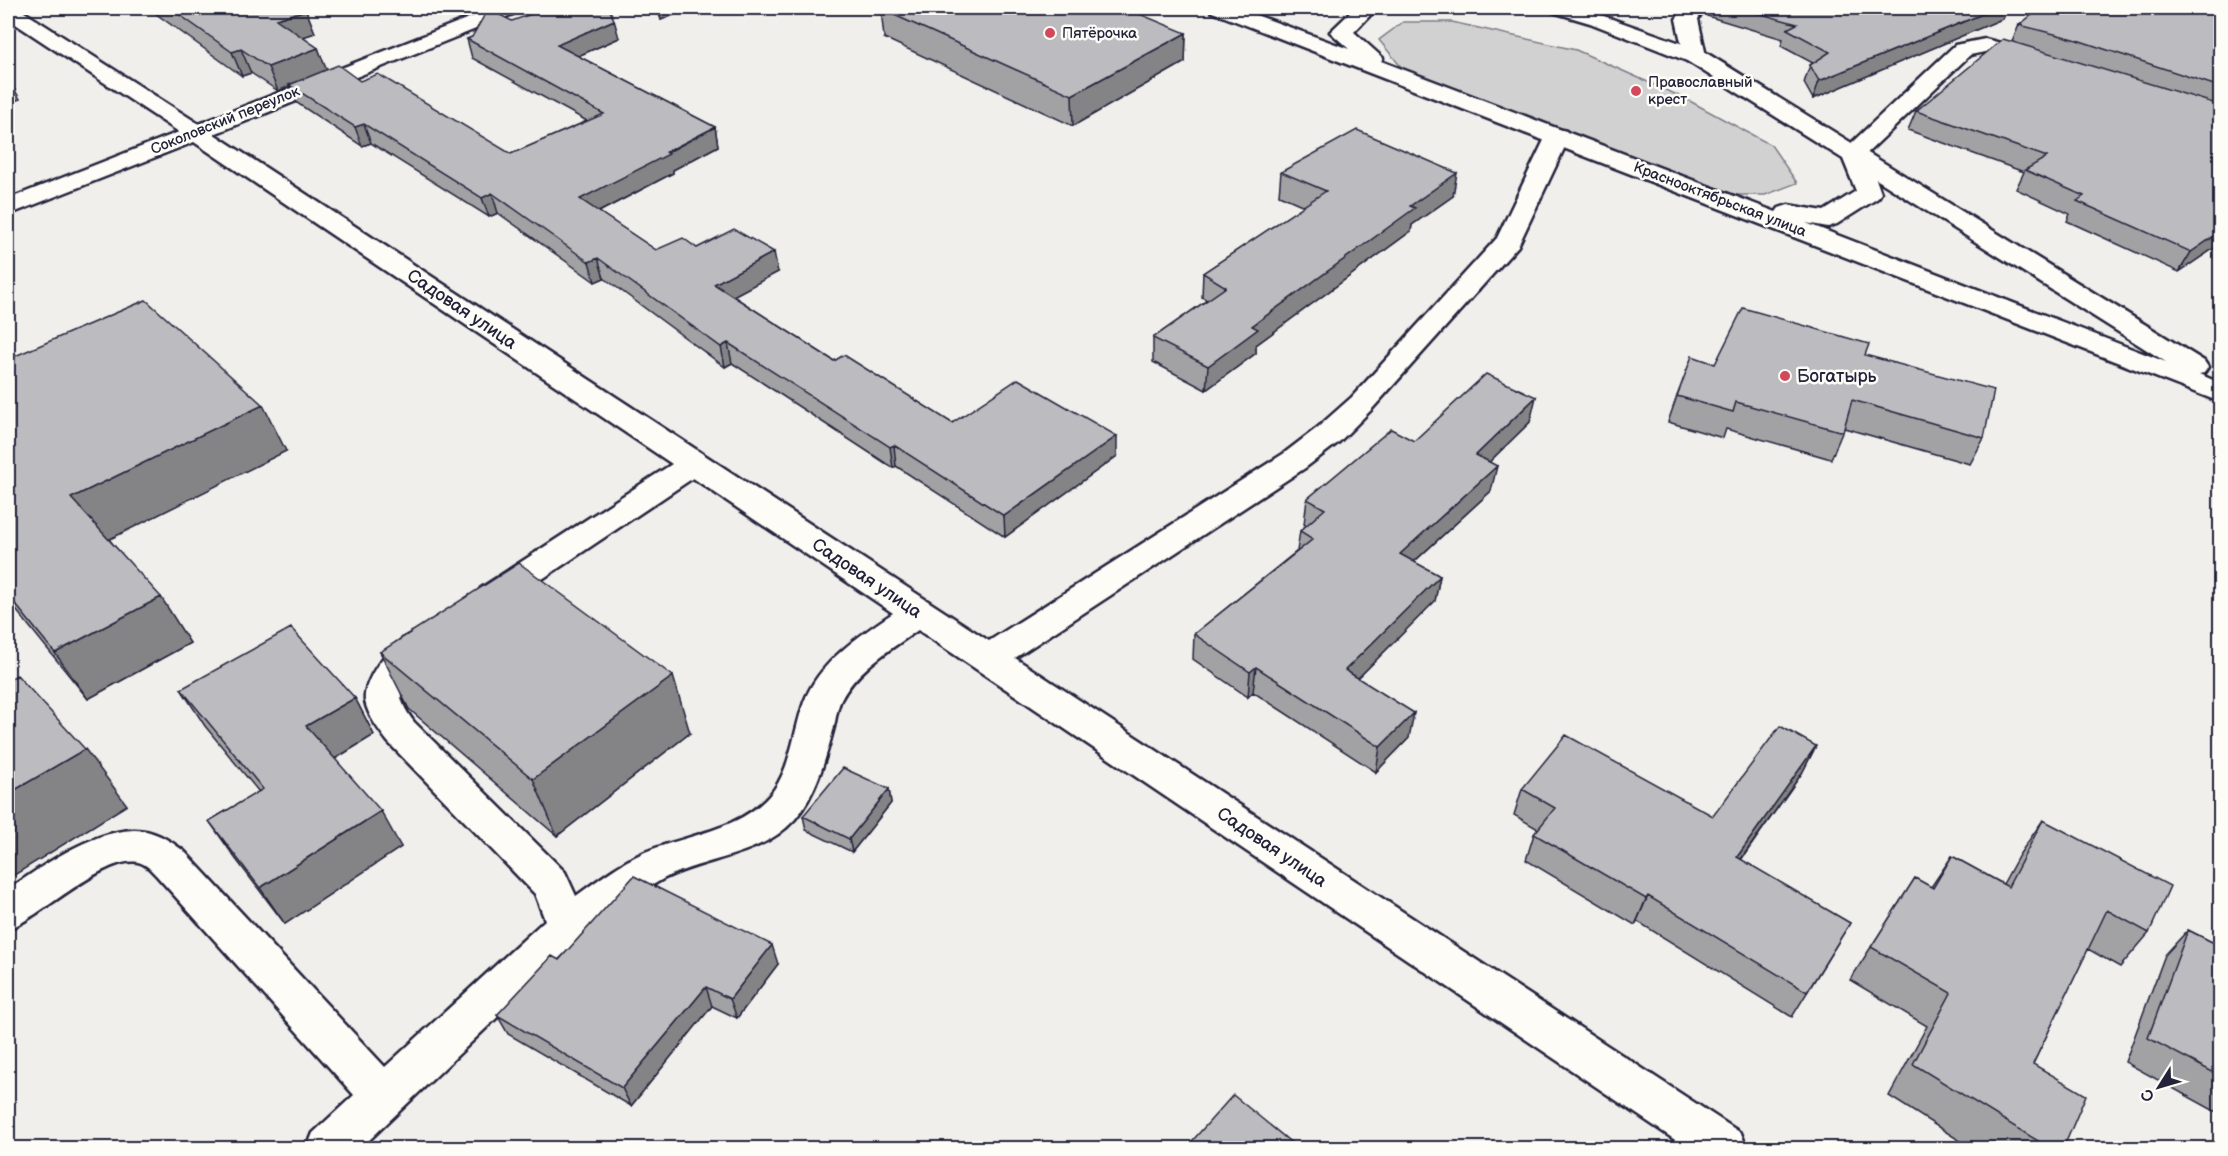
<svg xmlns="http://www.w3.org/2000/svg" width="2228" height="1156" viewBox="0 0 2228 1156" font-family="'Balsamiq Sans',sans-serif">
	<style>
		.green { fill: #d2d1d1; stroke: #7a7a86; stroke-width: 1.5 }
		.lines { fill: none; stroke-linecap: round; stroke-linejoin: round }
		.minor-casing { stroke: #22223b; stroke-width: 5 }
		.major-casing { stroke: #22223b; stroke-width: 5 }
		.minor { fill: #fdfcf7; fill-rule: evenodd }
		.major { fill: #fdfcf7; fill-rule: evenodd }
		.wall { fill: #a2a2a5; stroke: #22223b; stroke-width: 1.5 }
		.shaded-wall { fill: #848486; stroke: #22223b; stroke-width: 1.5 }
		.building { fill: #bcbcc0; stroke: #22223b; stroke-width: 1.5 }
		.poi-dot { fill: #d1495b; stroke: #fdfcf7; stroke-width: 2 }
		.labels { text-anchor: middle; stroke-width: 5; stroke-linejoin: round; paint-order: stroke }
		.far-poi-label { font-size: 15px; fill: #22223b; stroke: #fdfcf7; text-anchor: start }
		.far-street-label { font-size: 15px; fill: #22223b; stroke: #fdfcf7 }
		.street-label { font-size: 18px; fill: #22223b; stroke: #fdfcf7 }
		.poi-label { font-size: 18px; fill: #22223b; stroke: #fdfcf7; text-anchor: start }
	</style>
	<rect width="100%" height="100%" fill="#f0efec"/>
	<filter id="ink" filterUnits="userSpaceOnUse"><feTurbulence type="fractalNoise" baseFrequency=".0167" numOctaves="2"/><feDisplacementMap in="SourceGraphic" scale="12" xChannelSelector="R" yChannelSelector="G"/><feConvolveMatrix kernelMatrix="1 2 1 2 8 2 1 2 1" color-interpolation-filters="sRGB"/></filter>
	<g filter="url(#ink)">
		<path class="green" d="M1403,22H1452L1576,50L1686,99L1771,145L1797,183L1765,195H1725L1407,74L1379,40Z"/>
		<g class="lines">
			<defs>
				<path id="minor" d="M8,8H18L199,124L494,8H521L518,12L214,134L989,641L1283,454L1317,428L1352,397L1497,238L1546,136L1550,131L1558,129L1566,131L1570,136L1518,246L1372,409L1339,442L1305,468L1015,658L1741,1133L1747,1148H1687L918,630C891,649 856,670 841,700C837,708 836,718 834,727C826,757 816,795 795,819C761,857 706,857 663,879C634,895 608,918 581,937L361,1148H307L313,1133L354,1095L156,875C152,871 147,865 141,863C108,851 41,918 8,929V890C42,866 89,832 133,830C153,829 169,840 184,851L385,1067L545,920L535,894L388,742C379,730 368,716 365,701C362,677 398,633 421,631C426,630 431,633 435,634L440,643C422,675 379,676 414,722L565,872L576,896C598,880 620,863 645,852C686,835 738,831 769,796C791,771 793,733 804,702C819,662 859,636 893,613L693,478L505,604L493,608L481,604L476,596L481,588L672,464L194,142L8,215V199L179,132L8,19Z
					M1685,8H1705L1698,19L1706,56L1703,61L1695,63L1687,61L1684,56L1676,19Z
					M1985,39L2044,54L2047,59L2044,64L2036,66L1985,52L1970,55L1861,159L1853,161L1845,159L1841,154L1845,149L1955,45Z"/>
				<path id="major" d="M1209,8H1237L1349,49L1330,32L1355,8H1377L1354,32L1383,58L1381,61L1776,212L1779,208L1788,205L1824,211L1856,191L1843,159L1687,61L1590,23L1553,12L1550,8H1581L1703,51L2204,361L2208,367L2204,373L2199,374L2220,383V402L1212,12ZM1876,179L2166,362L1806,223L1828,227L1837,224L1878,198L1881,193Z"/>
			</defs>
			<use href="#minor" class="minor-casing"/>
			<use href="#major" class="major-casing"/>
			<use href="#minor" class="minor"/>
			<use href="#major" class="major"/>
		</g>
		<path class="wall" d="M148,8H301L306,10L315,33L302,37L318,48L326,70L360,81L511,154L587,121L472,58L467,39L512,21L619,38L578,56L715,127L718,146L673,170V173L599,212L656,250L697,248L778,272L733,296L834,361L952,423L1117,456L1005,537L896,466L893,468L732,363L725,367L604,278L595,282L498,213L489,217L371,143L362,146L297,103L290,86L278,91L251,73L242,76Z
			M657,8H691L661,20Z
			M1710,8H2007L2002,19L1813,99L1804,83L1810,65L1813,63L1781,46L1783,39L1707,16Z
			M2220,8V206L2217,209L2220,211V244L2179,272L2067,221L2070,214L2016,189L2024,172L1908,130L1916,111L2012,42L2019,25Z
			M881,9L1186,33L1185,62L1073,126L884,38Z
			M1281,172L1453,196L1412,225L1411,231L1256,345V353L1206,390L1153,362V338L1207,300L1202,297L1203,273L1304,206L1279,195Z
			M1865,355L1984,438L1970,464L1844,428L1831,459L1726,429L1723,438L1668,422L1677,396L1715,364Z
			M8,359L286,451L109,539L190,643L88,699L8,600Z
			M1530,422L1489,462L1491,491L1414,562L1440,576L1435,601L1358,678L1409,738L1376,772L1253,692L1248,697L1193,659L1194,634L1297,551L1300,531L1306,525L1304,524L1307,499Z
			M380,652L690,733L557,836L409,709Z
			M181,689L355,698L374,735L335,759L401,847L285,924L235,858L209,821L259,792L205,726Z
			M1816,746L1802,773L1741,860L1850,923L1792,1017L1637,921L1635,925L1526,860L1534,834L1538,829L1514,815L1522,789L1713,816Z
			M889,789L891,803L852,852L806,830L803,816Z
			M2043,820L2149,933L2120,967L2088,949L2033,1064L2063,1149H1973L1889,1096L1927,1026L1850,980L1915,878L1931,887L1952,856L2003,884L2019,855Z
			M2188,930L2220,946V1114L2125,1062L2165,955Z
			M559,960L778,964L737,1018L712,1006L631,1106L508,1034L497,1015Z"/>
		<path class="shaded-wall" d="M659,8H691L661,20Z
			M1997,8H2007L2002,19L1813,99L1819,81Z
			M306,10L315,33L285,43L276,19Z
			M614,20L619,38L562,63L557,45Z
			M1186,33L1185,62L1073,126L1072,95Z
			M318,48L327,71L289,85L290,86L278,91L268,67Z
			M241,49L251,73L242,76L232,52Z
			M11,83L20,99L8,103V85Z
			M364,124L371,143L362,146L355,127Z
			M715,127L718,146L673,170V173L585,219L580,199Z
			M1457,173L1453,196L1412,225L1411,231L1256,345V353L1206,390L1208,366L1252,326L1410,206Z
			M492,193L498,213L489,217L482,198Z
			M2220,199V206L2202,227L2213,207Z
			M2220,232V244L2179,272L2191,252Z
			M774,252L778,272L718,304L714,284Z
			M598,258L604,278L595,282L589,262Z
			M728,343L732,363L725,367L721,347Z
			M1536,397L1530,422L1471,480L1476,455Z
			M263,405L286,451L100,544L71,498Z
			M1117,436V456L1005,537L1004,516Z
			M894,445L896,466L893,468L890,447Z
			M1497,466L1491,491L1395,579L1400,554Z
			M1440,576L1435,601L1341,695L1345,670Z
			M161,597L190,643L88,699L55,653Z
			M1256,667L1253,692L1248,697L1250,672Z
			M673,676L690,733L557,836L533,779Z
			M355,698L374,735L328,763L306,726Z
			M1414,713L1409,738L1376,772L1380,747Z
			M1816,746L1802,773L1724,883L1737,857Z
			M85,749L127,805L8,879V794Z
			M889,789L891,803L852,852L849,839Z
			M381,811L401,847L285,924L260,888Z
			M1648,896L1637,921L1635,925L1646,899Z
			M772,945L778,964L737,1018L730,999Z
			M706,987L712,1006L631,1106L622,1088Z"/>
		<path class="building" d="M170,8H301L306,10L276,19L318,48L268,67L241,49L232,52Z
			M548,8H609L614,20L557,45L715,127L666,152L669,154L580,199L656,250L683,238L697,248L734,229L774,252L714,284L834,361L844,355L952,423L1018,379L1117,436L1004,516L894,445L890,447L728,343L721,347L598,258L589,262L492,193L482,198L364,124L355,127L289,85L338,65L360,81L378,74L511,154L604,114L467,39L472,37L488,9L512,21Z
			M884,8H1125L1186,33L1072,95L881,9Z
			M1740,8H1997L1819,81L1810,65L1830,52L1787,29L1797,24Z
			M2041,8H2220V87L2074,39L2019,25Z
			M2003,39L2220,105V199L2213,207L2220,211V232L2191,252L2077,201L2084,196L2025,170L2047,157L1916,111Z
			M1357,130L1457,173L1410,206L1415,208L1252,326L1258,329L1208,366L1153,338L1226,287L1203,273L1326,191L1281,172Z
			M146,300L263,405L71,498L161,597L55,653L8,595V359Z
			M1743,308L1869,344L1865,355L1994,390L1984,438L1852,400L1843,432L1736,402L1733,412L1677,396L1692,356L1715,364Z
			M1486,374L1536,397L1476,455L1497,466L1400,554L1440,576L1345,670L1414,713L1380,747L1256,667L1250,672L1194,634L1313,539L1300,531L1325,509L1307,499L1391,429L1414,441Z
			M519,563L673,676L533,779L380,652Z
			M291,628L355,698L306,726L381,811L260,888L209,821L263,789L181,689Z
			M17,675L85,749L8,794V680Z
			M1780,726L1816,746L1737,857L1850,923L1807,992L1648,896L1646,899L1534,834L1555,808L1522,789L1566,735L1713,816Z
			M843,768L889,789L849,839L803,816Z
			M2043,820L2170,886L2149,933L2107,910L2033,1064L2086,1095L2063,1149H2051L1913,1064L1951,993L1871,947L1915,878L1933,888L1952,856L2008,887Z
			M634,876L772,945L730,999L706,987L622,1088L497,1015L552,956L559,960Z
			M2188,930L2220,946V1076L2148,1038Z
			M1233,1095L1299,1149H1185Z"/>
	</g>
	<g class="poi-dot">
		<circle cx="1050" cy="33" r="6"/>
		<circle cx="1636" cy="91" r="6"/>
		<circle cx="1785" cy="376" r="6"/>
	</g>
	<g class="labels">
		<g class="far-poi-label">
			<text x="1062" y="38">Пятёрочка</text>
			<text x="1648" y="87">Православный<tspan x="1648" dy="17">крест</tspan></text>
		</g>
		<g class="far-street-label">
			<text transform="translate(225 120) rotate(-22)" y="5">Соколовский переулок</text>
			<text transform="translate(1720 199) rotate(21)" y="5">Краснооктябрьская улица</text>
		</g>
		<g class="street-label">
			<text transform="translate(462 309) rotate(34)" y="6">Садовая улица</text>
			<text transform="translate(867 578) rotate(34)" y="6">Садовая улица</text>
			<text transform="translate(1272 847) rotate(34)" y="6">Садовая улица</text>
		</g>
		<g class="poi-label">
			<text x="1797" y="382">Богатырь</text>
		</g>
	</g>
	<rect width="2228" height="1156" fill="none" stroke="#fdfcf7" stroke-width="30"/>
	<rect x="15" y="15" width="2198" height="1126" fill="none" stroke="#22223b" stroke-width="2" filter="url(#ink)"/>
	<g transform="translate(2159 1087) rotate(233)" stroke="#fdfcf7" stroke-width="4.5" paint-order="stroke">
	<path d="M0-4.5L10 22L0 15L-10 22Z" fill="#22223b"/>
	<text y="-9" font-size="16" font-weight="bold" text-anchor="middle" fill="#22223b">С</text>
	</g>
</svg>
